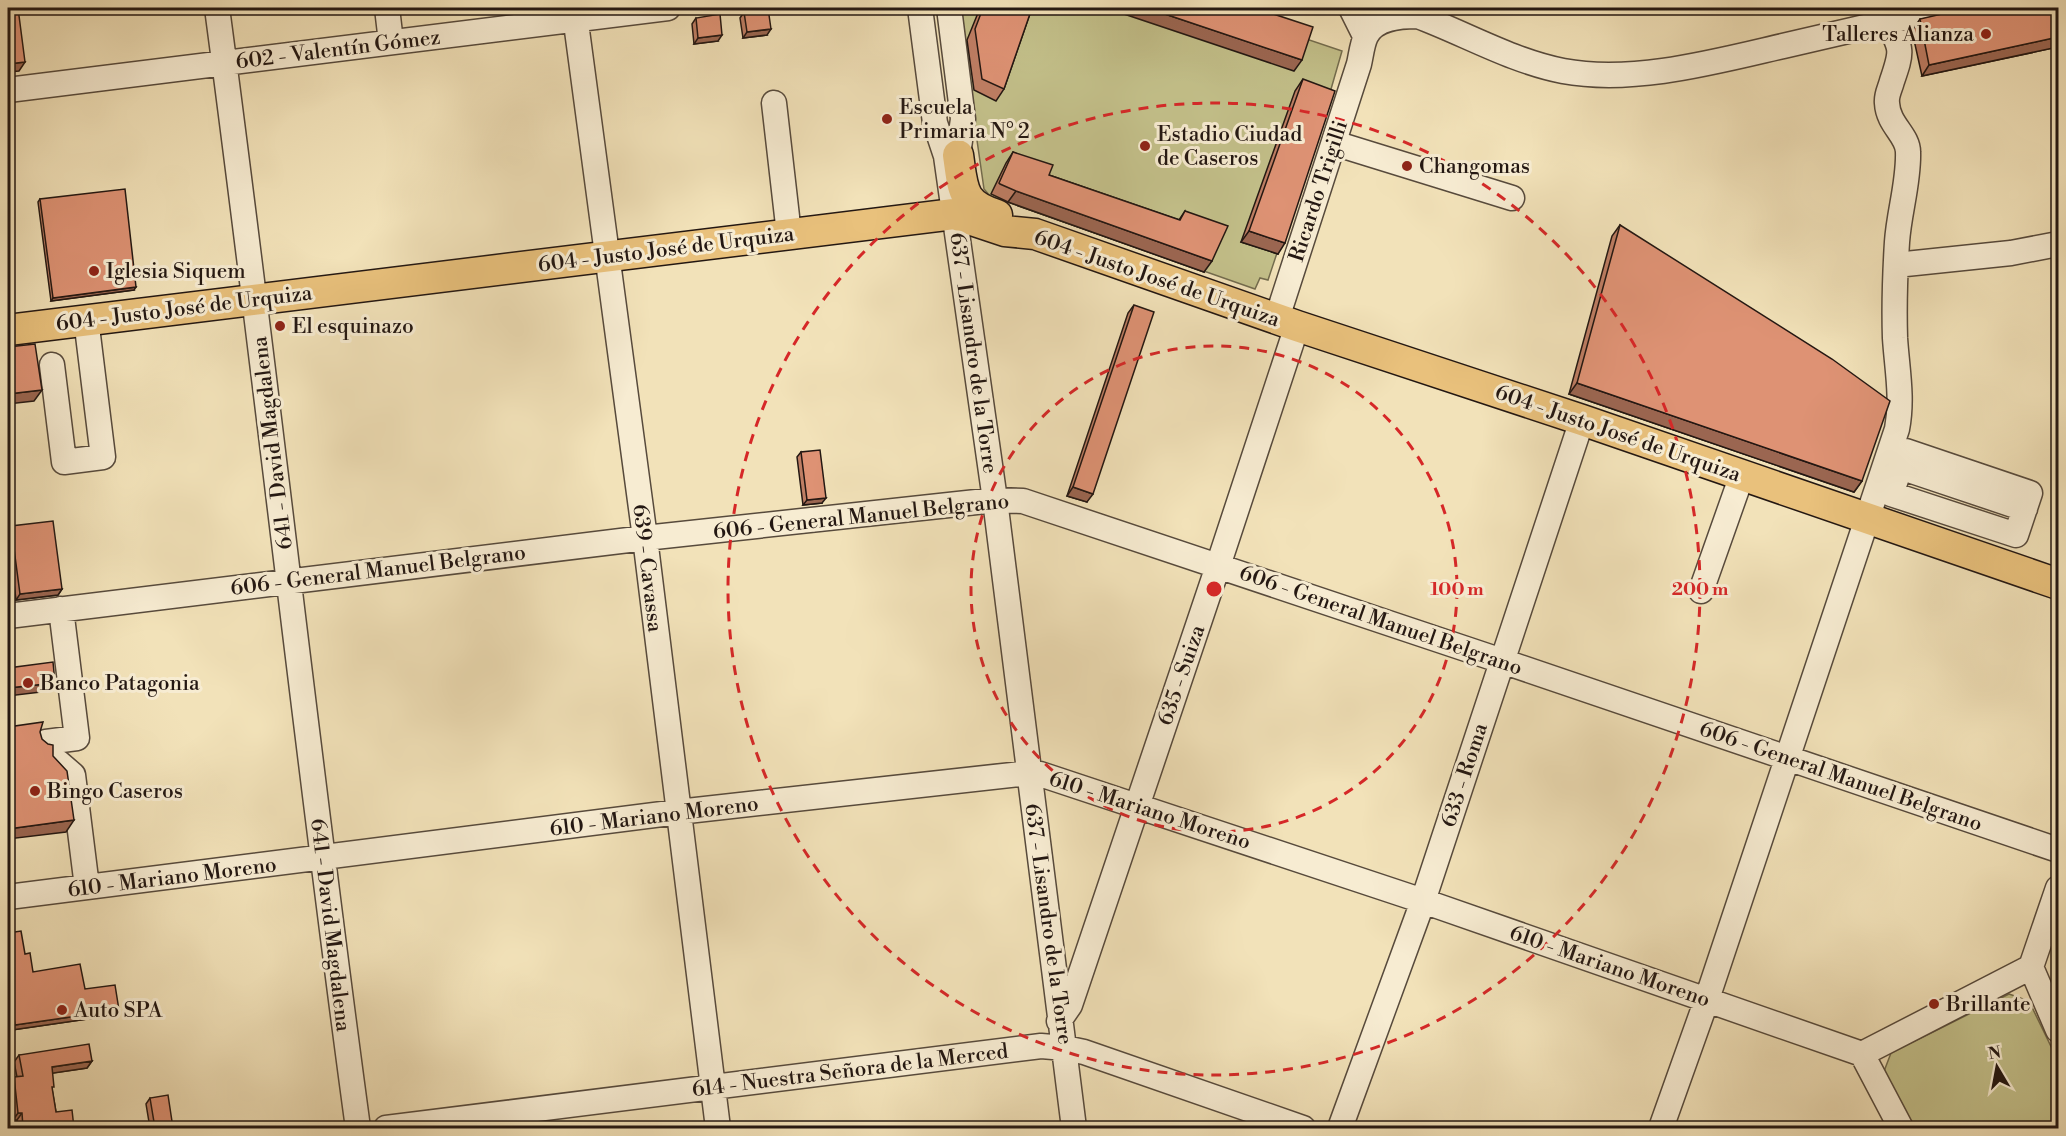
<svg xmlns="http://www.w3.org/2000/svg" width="2066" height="1136" viewBox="0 0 2066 1136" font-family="'Libre Bodoni',serif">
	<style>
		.green { fill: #c3c08a; stroke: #736c4e; stroke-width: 1.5 }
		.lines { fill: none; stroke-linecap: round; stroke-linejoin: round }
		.minor-casing { stroke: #574a3c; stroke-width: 27 }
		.major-casing { stroke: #231712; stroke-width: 33 }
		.minor { stroke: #f7ecd2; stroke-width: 24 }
		.major { stroke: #e9c17c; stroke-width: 30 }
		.wall { fill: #bf7e64; stroke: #231712; stroke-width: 1.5 }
		.shaded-wall { fill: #9b6651; stroke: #231712; stroke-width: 1.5 }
		.building { fill: #de9274; stroke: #231712; stroke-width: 1.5 }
		.ring { fill: none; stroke: #d62828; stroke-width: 3; stroke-dasharray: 10 8 }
		.poi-dot { fill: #8f2418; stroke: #f7ecd2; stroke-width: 2 }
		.labels { text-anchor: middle; stroke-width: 6; stroke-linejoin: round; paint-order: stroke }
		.poi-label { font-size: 21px; fill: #231712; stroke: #f7ecd2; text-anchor: start }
		.street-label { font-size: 21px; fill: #231712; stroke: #f7ecd2 }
		.centre { fill: #d62828; stroke: #f7ecd2; stroke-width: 3 }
		.ring-label { font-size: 18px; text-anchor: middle; font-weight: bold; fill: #d62828; stroke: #f7ecd2; stroke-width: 6; stroke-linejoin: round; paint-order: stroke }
	</style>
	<rect width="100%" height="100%" fill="#f2e2b9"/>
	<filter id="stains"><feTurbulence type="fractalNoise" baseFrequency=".00333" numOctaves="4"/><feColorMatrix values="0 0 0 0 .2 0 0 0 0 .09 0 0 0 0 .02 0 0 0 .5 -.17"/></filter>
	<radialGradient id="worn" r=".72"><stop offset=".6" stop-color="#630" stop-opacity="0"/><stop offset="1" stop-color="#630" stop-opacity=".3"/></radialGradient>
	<path class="green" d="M958,8H1214L1342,51L1327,103L1268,280L1260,278L1255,289L990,196L984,189Z
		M2009,994L2029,1001L2058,1061V1128H1910L1883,1074L1891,1053Z"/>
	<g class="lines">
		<defs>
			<path id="minor" d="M217,8C267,381 307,755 358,1128
				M387,8L391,42
				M574,8L645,538L718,1128
				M920,8L935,123L946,156L995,500L1074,1128
				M949,8L963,119L958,155
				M1351,8L1365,36
				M8,90L668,8
				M774,103L789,234
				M1334,143L1512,198
				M1896,265L2011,253L2058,244
				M1277,318L1359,64C1361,56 1362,44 1366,36C1375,17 1401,16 1418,16C1466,34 1512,61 1563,71C1633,84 1714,62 1783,46C1838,33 1893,20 1947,8
				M52,365L64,462L103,457L86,319
				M1906,451L2030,493L2016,535L1891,494Z
				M1900,467L2025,509
				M1701,591L1742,475
				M8,616L645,538L958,504L995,500L1023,501L1502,661L2058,850
				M46,742L77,738L61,609
				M58,762L73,775L87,887
				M8,897L678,812L1029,773L1040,774L1423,901L1862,1054L2031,967
				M2031,967L2058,888
				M2031,967L2058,1030
				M1059,1021L1070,1005L1218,566L1297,326
				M1862,1054L1901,1128
				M386,1128L1041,1046L1065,1048L1084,1052L1303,1128
				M1340,1128L1423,901L1582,420
				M1661,1128L1707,999L1897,429C1903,398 1897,369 1895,338C1894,307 1895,274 1897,242C1899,212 1909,182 1908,152C1908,135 1888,125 1887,103C1886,95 1890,89 1892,81C1902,52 1903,49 1887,22"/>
			<path id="major" d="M958,155C963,189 961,204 997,215
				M8,330L954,214L1005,231L1035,234L1297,326L1582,420L2058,584"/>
		</defs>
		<use href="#minor" class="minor-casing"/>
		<use href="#major" class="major-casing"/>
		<use href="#minor" class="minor"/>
		<use href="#major" class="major"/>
	</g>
	<path class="wall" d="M980,8H1032L1004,89L996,101L974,90L967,40Z
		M2058,8V47L1922,76L1912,31L1920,19Z
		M744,12L767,35L743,38L740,18Z
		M696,18L718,41L694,44L692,24Z
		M1303,79L1278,254L1241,242L1295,91Z
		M1013,152L1049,175L1179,220L1185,211L1204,272L1008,202L991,194L1006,163Z
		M40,199L134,290L51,301L38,202Z
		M1620,225L1862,481L1854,492L1569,394L1612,236Z
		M1134,305L1087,502L1067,496L1128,313Z
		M801,452L822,503L803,505L797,457Z
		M11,526L62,589L58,595L16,600L8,533Z
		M2058,533V548L2054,547Z
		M8,933L25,954L33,972L85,989L115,1015L12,1030L8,1003Z
		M19,1055L92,1061L87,1068L52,1073V1089L56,1112L74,1128H18L17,1120H13L9,1084L14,1077H17L14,1062Z
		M150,1098L173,1128H150L146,1104Z"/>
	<path class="shaded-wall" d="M1106,8H1147L1302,60L1294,71Z
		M771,29L767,35L743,38L747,32Z
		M722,35L718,41L694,44L698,38Z
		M2058,37V47L1922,76L1929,65Z
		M25,62L19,71L8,72V64Z
		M1016,191L1212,261L1204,272L1008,202Z
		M1249,231L1285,243L1278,254L1241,242Z
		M136,287L134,290L51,301L53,298Z
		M1577,383L1862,481L1854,492L1569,394Z
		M42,390L34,401L8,404V394Z
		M1073,487L1093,494L1087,502L1067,496Z
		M826,498L822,503L803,505L807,500Z
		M2058,540V548L2054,547Z
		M62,589L58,595L16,600L20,594Z
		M55,683L49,691L8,696V688Z
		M74,820L66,832L8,839V829Z
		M119,1010L115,1015L12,1030L15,1025Z
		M92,1061L87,1068L47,1074L52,1067Z
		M18,1113H22L17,1120H13Z"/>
	<path class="building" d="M8,8H18L25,62L8,64Z
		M768,8L771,29L747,32L744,12Z
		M983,8H1032L1004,89L982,79L975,29Z
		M1147,8H1255L1313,27L1302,60Z
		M1964,8H2058V37L1929,65L1920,19L1959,10Z
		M720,14L722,35L698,38L696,18Z
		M1303,79L1335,91L1285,243L1249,231Z
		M1013,152L1053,165L1049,175L1180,220L1185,211L1228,226L1212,261L1016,191L1000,184L999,183Z
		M125,189L136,287L53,298L40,199Z
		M1620,225L1832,359L1890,401L1862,481L1577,383Z
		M1134,305L1154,312L1093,494L1073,487Z
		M35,344L42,390L8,394V347Z
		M820,450L826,498L807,500L801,452Z
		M53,521L62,589L20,594L11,526Z
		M53,662L55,683L8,688V668Z
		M43,722L40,732L42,739L48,744L53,745V756L67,771L74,820L8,829V727Z
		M21,931L25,954L30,953L33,972L80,964L85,989L115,985L119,1010L15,1025L8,977V933Z
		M89,1044L92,1061L52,1067L54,1087H52L56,1112L72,1110L74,1128H23L22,1113H18L14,1077L23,1076L19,1055Z
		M168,1095L173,1128H155L150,1098Z"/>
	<g class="ring">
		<circle cx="1214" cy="589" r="243"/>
		<circle cx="1214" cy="589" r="486"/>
	</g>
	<g class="poi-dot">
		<circle cx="1986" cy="34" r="6"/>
		<circle cx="887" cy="119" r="6"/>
		<circle cx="1145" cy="146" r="6"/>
		<circle cx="1407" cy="166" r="6"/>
		<circle cx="94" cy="271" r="6"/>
		<circle cx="280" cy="326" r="6"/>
		<circle cx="28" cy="683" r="6"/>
		<circle cx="35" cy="791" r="6"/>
		<circle cx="1934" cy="1004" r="6"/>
		<circle cx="62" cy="1010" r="6"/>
	</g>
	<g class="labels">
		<g class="poi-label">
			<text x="1974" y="41" text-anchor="end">Talleres Alianza</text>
			<text x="899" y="114">Escuela<tspan x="899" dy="24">Primaria N° 2</tspan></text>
			<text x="1157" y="141">Estadio Ciudad<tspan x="1157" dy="24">de Caseros</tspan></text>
			<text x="1419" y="173">Changomas</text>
			<text x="106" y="278">Iglesia Siquem</text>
			<text x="292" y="333">El esquinazo</text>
			<text x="40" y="690">Banco Patagonia</text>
			<text x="47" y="798">Bingo Caseros</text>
			<text x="1946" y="1011">Brillante</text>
			<text x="74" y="1017">Auto SPA</text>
		</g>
		<g class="street-label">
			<text transform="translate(338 49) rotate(-7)" y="7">602 - Valentín Gómez</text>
			<text transform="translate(1318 191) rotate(-72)" y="7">Ricardo Trigilli</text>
			<text transform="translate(666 249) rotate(-7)" y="7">604 - Justo José de Urquiza</text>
			<text transform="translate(1157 278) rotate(19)" y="7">604 - Justo José de Urquiza</text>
			<text transform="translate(184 308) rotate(-7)" y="7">604 - Justo José de Urquiza</text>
			<text transform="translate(974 353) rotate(82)" y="7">637 - Lisandro de la Torre</text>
			<text transform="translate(1618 433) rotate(19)" y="7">604 - Justo José de Urquiza</text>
			<text transform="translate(272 443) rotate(-97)" y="7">641 - David Magdalena</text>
			<text transform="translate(861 516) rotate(-6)" y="7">606 - General Manuel Belgrano</text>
			<text transform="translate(648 568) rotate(83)" y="7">639 - Cavassa</text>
			<text transform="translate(378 570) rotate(-7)" y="7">606 - General Manuel Belgrano</text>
			<text transform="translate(1381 620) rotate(19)" y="7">606 - General Manuel Belgrano</text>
			<text transform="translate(1181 675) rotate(-71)" y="7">635 - Suiza</text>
			<text transform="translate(1464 775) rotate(-72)" y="7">633 - Roma</text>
			<text transform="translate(1841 776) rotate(19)" y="7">606 - General Manuel Belgrano</text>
			<text transform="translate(1150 810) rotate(18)" y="7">610 - Mariano Moreno</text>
			<text transform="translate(654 816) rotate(-7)" y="7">610 - Mariano Moreno</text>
			<text transform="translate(172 877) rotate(-7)" y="7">610 - Mariano Moreno</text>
			<text transform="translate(1049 924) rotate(82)" y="7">637 - Lisandro de la Torre</text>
			<text transform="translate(331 925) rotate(83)" y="7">641 - David Magdalena</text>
			<text transform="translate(1610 966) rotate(19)" y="7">610 - Mariano Moreno</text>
			<text transform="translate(850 1070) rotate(-7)" y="7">614 - Nuestra Señora de la Merced</text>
		</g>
	</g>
	<circle cx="1214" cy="589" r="9" class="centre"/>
	<g class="ring-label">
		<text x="1457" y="595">100 m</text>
		<text x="1700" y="595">200 m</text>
	</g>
	<rect width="2066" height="1136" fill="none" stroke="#f2e2b9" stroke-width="30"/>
	<rect x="9" y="9" width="2048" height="1118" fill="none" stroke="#231712" stroke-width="3"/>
	<rect x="15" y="15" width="2036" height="1106" fill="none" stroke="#231712" stroke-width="1.5"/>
	<g transform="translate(1997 1067) rotate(350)" stroke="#f7ecd2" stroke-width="4.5" paint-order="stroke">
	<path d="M0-4.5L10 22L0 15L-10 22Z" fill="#231712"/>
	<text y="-9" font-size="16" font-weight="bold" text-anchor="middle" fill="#231712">N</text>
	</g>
	<rect width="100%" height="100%" filter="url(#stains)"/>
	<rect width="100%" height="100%" fill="url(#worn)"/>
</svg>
